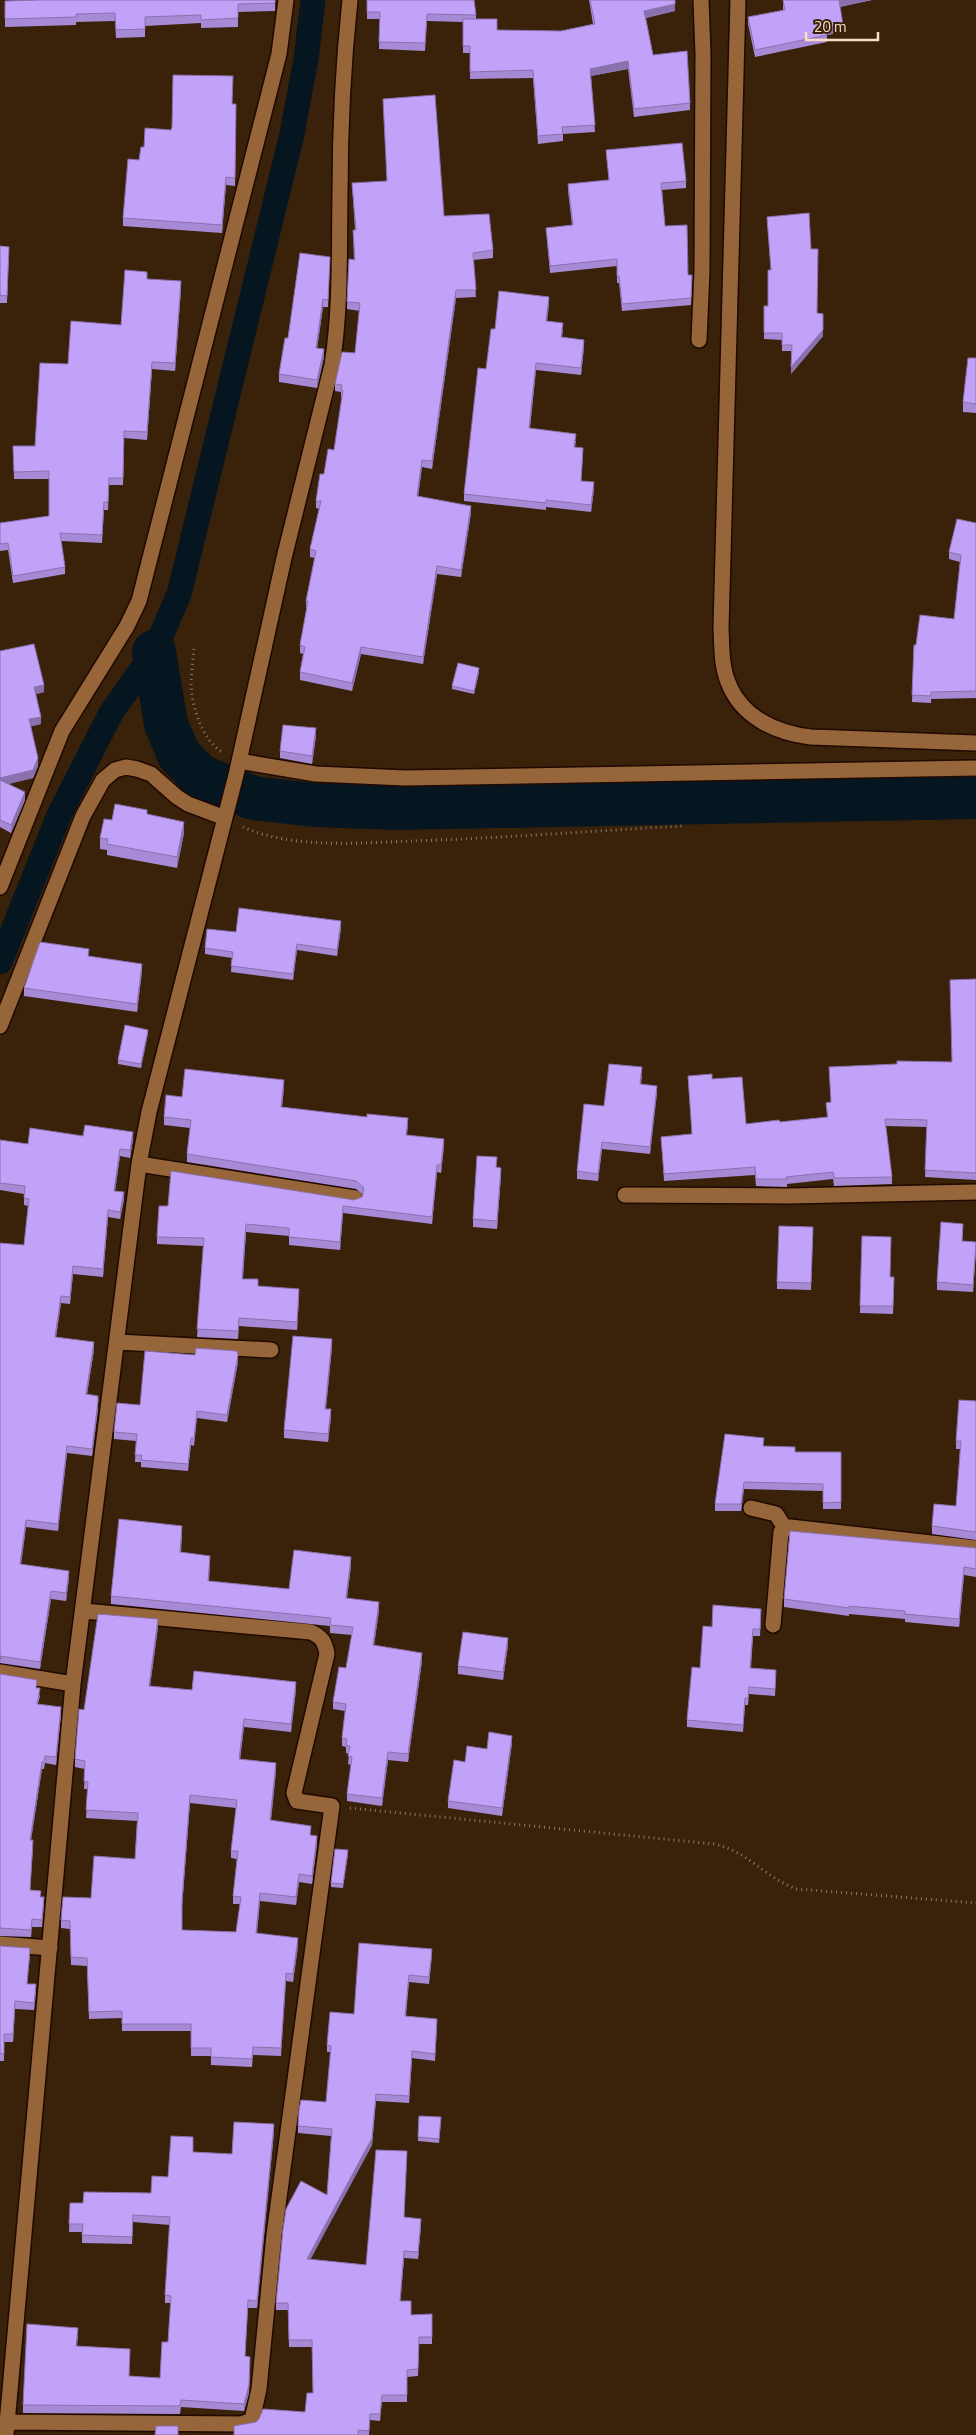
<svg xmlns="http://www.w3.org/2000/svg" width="976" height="2435" viewBox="0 0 976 2435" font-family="'Titillium Web',sans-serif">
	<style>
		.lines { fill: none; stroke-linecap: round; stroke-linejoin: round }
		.canal { stroke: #061621; stroke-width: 25 }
		.river { stroke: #061621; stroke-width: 44 }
		.lane-casing { stroke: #1f0900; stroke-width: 18 }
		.street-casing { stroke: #1f0900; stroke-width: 18 }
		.path { stroke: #927862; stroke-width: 3; stroke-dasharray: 1 4; stroke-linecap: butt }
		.lane { stroke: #96653a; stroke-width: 15 }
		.street { stroke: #96653a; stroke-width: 15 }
		.wall { fill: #a78ad5; fill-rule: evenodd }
		.shaded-wall { fill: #8871ae }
		.building { fill: #c2a1f8; stroke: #8871ae; fill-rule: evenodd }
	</style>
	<rect width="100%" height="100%" fill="#39210a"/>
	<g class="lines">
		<path class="canal" d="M0,962L59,815L111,713L154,652L179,594L292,134L306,59L313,0"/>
		<path class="river" d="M154,652L166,724L179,755L200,776L253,798L314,805L398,808L976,797"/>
		<defs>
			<path id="lane" d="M0,1944L50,1948"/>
			<path id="street" d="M738,0L721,628C722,646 721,665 728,682C741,717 776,733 811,737L976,743
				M699,340L702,270L703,54L701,0
				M239,761L316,774L405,778L976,768
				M0,887L62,731L127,626L139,601L279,54L286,0
				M0,1026L83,816L103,780L115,770L126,767L137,769L151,774L177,797L188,804L225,818
				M139,1164L355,1198
				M625,1195L788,1196L976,1192
				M117,1342L271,1350
				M751,1508L776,1514L785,1528
				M773,1625L781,1532L790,1527L976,1548
				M0,1672L73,1684
				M7,2422L241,2424L252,2420L259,2389L274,2235L332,1806L297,1801L294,1793L327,1654C325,1642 322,1637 311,1632L84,1611
				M6,2435L73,1684L139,1164L149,1112L236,775L284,558L332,365C341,309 339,251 340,194C340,129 343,65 350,0"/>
		</defs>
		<use href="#lane" class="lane-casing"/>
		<use href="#street" class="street-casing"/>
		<path class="path" d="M194,649C193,660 191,673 191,685C192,706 202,740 222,752
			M243,827C291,849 360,843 412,841C502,838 592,831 682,826
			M350,1808L714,1844C748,1851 765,1878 797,1889L976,1903"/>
		<use href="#lane" class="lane"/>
		<use href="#street" class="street"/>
	</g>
	<path class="wall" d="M275,0V11L238,12V27L201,28V23L145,26V37L116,38L115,21L76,22V25L5,27V1Z
		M367,0L476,15V19L497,30L561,31L593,24L589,0H675V11L646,18L653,55L690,103V110L634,117L628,69L591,76L595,132L563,134V141L538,144L533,78L470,79V53H463V22L427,21L425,51L379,49L380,19H367Z
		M783,0H872L840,7L843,32L827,35V42L755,57L748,24V17L783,10Z
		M232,104H236L235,186L226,185L222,233L123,226V218L139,160L171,130Z
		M606,150L686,181V188L662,190L665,226L688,275H692L691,305L622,311L619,283H617V266L550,273L546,228L572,225L568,191V184L609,180Z
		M352,183L444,216L493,250V258L473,260L476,297L456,298L432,469L422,467L418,497L471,513L461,577L437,574L423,664L361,654L352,691L300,680V672L303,654L300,653V645L307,608H306V601L315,558L310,557V549L319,509L316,508V501L324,474L334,450L342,397H341V392L335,391V384L355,353L360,311L347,309L349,259L354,260L353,230H355Z
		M767,217L817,313L823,336L791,374V351H782V340L764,339V306H768L771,270Z
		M0,246L9,247L7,303H0Z
		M330,257L328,307H323L317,349L324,357L317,388L279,382V374L288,338Z
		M147,279L181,289L175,371L152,369L147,440L124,438L123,485H109L108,510H104L102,543L61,541L65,567V574L13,583L8,550L0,551V523L49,516V479H14L13,446H35L68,364L121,325Z
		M549,304L547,321L563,330L562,337L584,347L581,375L536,370L530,428L576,441L575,447L583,455L581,481L594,489L591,512L546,507V510L464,501V494L486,369L495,329Z
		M976,358V413L963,412V402Z
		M976,523V698L931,699V703L912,702L914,645H916L954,619L960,562L949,559V552Z
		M0,651L44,692L36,694L41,724L31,726L38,766L33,778L8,784L25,800L11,833L0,827Z
		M479,672L474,694L452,689V686Z
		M316,736L312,764L280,758V751Z
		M147,815L184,833L177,868L107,855V850L100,849V838L112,820Z
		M341,928L337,956L297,950L293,980L231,972L232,958L205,954V948L236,932Z
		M89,956L142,971L137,1012L24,996V988Z
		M976,979V1180L925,1177L927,1127L885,1126L892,1177V1184L834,1186L833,1179L787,1184V1187L756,1186L755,1175L664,1181L661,1137L692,1134L688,1076L712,1079L746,1124L780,1122L827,1117L826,1103L831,1102L952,1062Z
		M148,1033L141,1068L118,1064V1060Z
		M642,1075L641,1084L657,1093L650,1154L602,1149L598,1181L577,1179V1171L604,1106Z
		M284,1088L282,1107L408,1125L407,1135L444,1146L441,1173L437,1172L432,1224L343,1213L340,1250L289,1245V1236L246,1232L243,1279L258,1286L299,1296L297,1330L239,1326L238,1339L197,1337L203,1246L157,1244V1237L168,1206L354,1200L362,1197V1194L356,1189L187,1162V1154L190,1128L164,1125V1117L182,1097Z
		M83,1136L133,1139L130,1158L120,1156L115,1191L124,1199L120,1219L108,1217L103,1277L73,1274L70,1304L61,1303L56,1337L94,1350L87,1394L98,1409L92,1456L67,1453L58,1531L26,1527L21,1564L69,1578L66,1601L51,1599L40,1669L0,1663L24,1245L28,1206L24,1205V1194L0,1190V1140L28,1144Z
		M497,1167L501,1175L497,1229L473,1227V1219Z
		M813,1227L811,1290L777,1289V1282Z
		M963,1232L962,1241L976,1250L973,1292L937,1290V1282Z
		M862,1236L890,1277H894L893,1314L860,1313Z
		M332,1347L326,1409L331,1417L328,1442L284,1438V1430Z
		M238,1362L227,1422L197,1418L194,1446L191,1445L188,1471L141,1467V1462H135L136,1441L114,1439V1432Z
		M976,1401V1540L932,1534V1526L956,1506L960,1449H956V1441Z
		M764,1446L795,1452H841V1509H823V1491L744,1489L741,1511H715V1504Z
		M182,1534L181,1553L210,1564L209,1581L289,1589L351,1565L347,1598L379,1610L374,1646L422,1661L408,1762L388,1760L382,1806L347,1801V1794L351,1765L348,1764L349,1754L346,1753V1747L342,1746V1738L345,1711L333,1709V1702L346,1668L352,1635L330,1633V1626L111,1604V1596Z
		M976,1548V1577L964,1575L959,1627L905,1622V1619L849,1614V1616L784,1607V1599Z
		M761,1616L760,1636H753L751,1668L776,1677L775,1696L749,1694L748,1705H745L743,1732L687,1727V1720L712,1627Z
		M158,1627L150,1686L192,1690H296L291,1732L244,1727L240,1760L276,1771L271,1821L311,1835L317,1843L312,1884L299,1882L296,1905L260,1901L257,1933L298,1946L293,1982L286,1981L281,2056L253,2055L252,2067L211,2065V2056H191V2031H122V2018L89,2019L87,1966L71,1965L70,1929L61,1928V1920L91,1898L135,1859L137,1821L86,1818L88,1789H84L85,1769L75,1767V1759L84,1710ZM190,1803L236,1808L231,1851V1858L237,1859L233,1896V1904H240L236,1932L182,1930V1907Z
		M508,1645L503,1680L458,1674V1666Z
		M0,1674L37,1688L40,1696L38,1704L61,1714L56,1765L45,1763L44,1769H42L31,1840L33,1847L30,1890L41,1897L44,1904L42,1927H32L31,1937L0,1936Z
		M512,1743L502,1816L448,1808V1801L465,1762Z
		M348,1854L343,1888L331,1887V1883Z
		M0,1946L30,1956L27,1984L36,1992L34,2010L15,2009L13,2042H4V2061H0Z
		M432,1956L429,1984L409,1982L406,2016L437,2026L435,2061L412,2058L409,2103L376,2101L372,2145L310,2259L366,2265L404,2217L421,2226L418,2259L404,2258L400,2301L411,2315L432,2314V2344H419L418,2376L407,2377V2402H382L380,2421L370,2420L369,2435H234L305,2412L313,2393L312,2347H289L288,2310H276V2303L327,2195L331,2136L298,2133V2126L326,2102L331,2052H327V2045L354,2014Z
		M419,2116L441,2121L439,2143L418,2141Z
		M274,2132L257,2308H248L245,2356L250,2364L249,2393L244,2411L181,2407L180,2414L23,2413V2405L78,2335L77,2346L129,2376L160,2378L168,2342L171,2303H165V2295L170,2225L133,2222L132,2244L82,2243V2232H69L70,2203H83L151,2193L168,2177L193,2152L232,2154Z"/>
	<path class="shaded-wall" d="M839,0H872L838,7Z
		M675,4V11L644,18V11Z
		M843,25V32L827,35L826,29Z
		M628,61V69L590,76V69Z
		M226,177V185L222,233V225Z
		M181,281V289L175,371V363Z
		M456,290V298L432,469V461Z
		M549,297V304L546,328V321Z
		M323,299V307L316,356V348Z
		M823,314V336L791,374V367Z
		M584,340V347L581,375V368Z
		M324,349V357L317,388V380Z
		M152,362V369L147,440V432Z
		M536,363V370L529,435V428Z
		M422,460V467L417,504V496Z
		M594,482V489L591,512V505Z
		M471,506V513L461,577V570Z
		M437,566V574L423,664V657Z
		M361,647V654L352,691V683Z
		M479,668V672L474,694V691Z
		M44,685V692L34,695V687Z
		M41,717V724L29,727V719Z
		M316,728V736L312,764V756Z
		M38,758V766L33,778L0,786V778Z
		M25,792V800L11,833V825Z
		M184,822V833L177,868V857Z
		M341,921V928L337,956V950Z
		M297,944V950L293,980V974Z
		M142,964V971L137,1012V1004Z
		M148,1030V1033L141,1068V1064Z
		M284,1080V1088L281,1115V1107Z
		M657,1086V1093L650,1154V1147Z
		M133,1132V1139L130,1158V1150Z
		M444,1139V1146L441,1173V1165Z
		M602,1142V1149L598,1181V1174Z
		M120,1149V1156L114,1198V1191Z
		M437,1165V1172L432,1224V1217Z
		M501,1168V1175L497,1229V1221Z
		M124,1192V1199L120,1219V1212Z
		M343,1206V1213L340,1250V1242Z
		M108,1210V1217L103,1277V1269Z
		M246,1224V1232L242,1286V1279Z
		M976,1242V1250L973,1292V1285Z
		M73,1266V1274L70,1304V1297Z
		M299,1289V1296L297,1330V1322Z
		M61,1296V1303L55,1344V1337Z
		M332,1339V1347L325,1416V1409Z
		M94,1342V1350L86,1401V1394Z
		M238,1355V1362L227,1422V1415Z
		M98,1401V1409L92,1456V1449Z
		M331,1409V1417L328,1442V1434Z
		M67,1446V1453L58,1531V1524Z
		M744,1482V1489L741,1511V1504Z
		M26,1520V1527L20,1571V1564Z
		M351,1557V1565L346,1606V1598Z
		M964,1567V1575L959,1627V1619Z
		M69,1571V1578L66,1601V1593Z
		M51,1591V1599L40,1669V1662Z
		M379,1602V1610L373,1653V1645Z
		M158,1619V1627L149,1694V1686Z
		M508,1638V1645L503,1680V1672Z
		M422,1653V1661L408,1762V1754Z
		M296,1682V1690L291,1732V1724Z
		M61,1707V1714L56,1765V1757Z
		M244,1719V1727L239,1767V1759Z
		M512,1736V1743L502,1816V1808Z
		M388,1752V1760L382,1806V1798Z
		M42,1762V1769L30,1847V1840Z
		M276,1763V1771L270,1828V1820Z
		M190,1795V1803L182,1907V1900Z
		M317,1836V1843L312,1884V1876Z
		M299,1874V1882L296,1905V1897Z
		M260,1893V1901L256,1941V1933Z
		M298,1938V1946L293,1982V1974Z
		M15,2001V2009L13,2042V2034Z
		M412,2051V2058L409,2103V2096Z
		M376,2094L372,2145L307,2266V2259Z
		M274,2124V2132L257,2308V2301Z
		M421,2219V2226L418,2259V2252Z
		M404,2251V2258L400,2308V2301Z
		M250,2357L249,2393L244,2411V2404Z"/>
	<path class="building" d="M37,0H275V3L238,4V18L201,20V15L145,17V29L116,30L115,13L76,14V17L5,19V1Z
		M367,0H474L476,15L427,14L425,43L379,42L380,12H367Z
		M590,0H675V4L644,11L653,55L687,51L690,103L634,109L628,61L590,69L595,125L562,127L563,134L538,136L533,70L470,72V46H463V19H497V30L561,31L595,24Z
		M783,0H839L843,25L826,29L827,35L755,50L748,17L785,10Z
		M173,75L233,76L232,104H236L235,178L226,177L222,225L123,218L128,159L139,160L141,147H144L145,128L171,130L172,127Z
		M435,95L444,216L489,214L493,250L473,253L476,290H456L432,461L422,460L417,496L471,506L461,570L437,566L423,657L361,647L352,683L300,672L305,647L300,645L308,601H306L316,551L310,549L321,501H316L320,474H324L328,449L334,450L343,390H341L342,385L335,384L342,352L355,353L360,303L347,302L349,259L355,260L353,230H356L352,183L387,181L383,99Z
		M682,143L686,181L661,183L665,226L687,225L688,275H692L691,298L622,304L619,276H617V259L550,266L546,228L573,225L568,184L609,180L606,150Z
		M809,213L811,249H818L817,313L823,314V330L791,367L792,345H782V333H764V306H768V270H771L767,217Z
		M0,246L9,247L7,296L0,295Z
		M300,253L330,257L328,300L323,299L316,348L324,349L317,380L279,374L285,338H288Z
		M125,270L147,272V279L181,281L175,363L152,362L147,432L124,431L123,478H109L108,502H104L102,535L60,533L65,567L13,576L8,543L0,544V523L49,516V471L14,472L13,446H35L40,363L68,364L71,321L121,325Z
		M499,291L549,297L546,321L563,323L561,337L584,340L581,368L536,363L529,428L576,434L574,447L583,448L581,481L594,482L591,505L546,500V503L464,494L478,368L486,369L491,329H495Z
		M968,358H976V404L963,402Z
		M957,519L976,523V691L931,692V696L912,695L914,645H916L920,615L954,619L961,555L949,552Z
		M34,644L44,685L34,687L41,717L29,719L38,758L33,770L0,778V651Z
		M458,663L479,668L474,691L452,686Z
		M283,725L316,728L312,756L280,751Z
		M0,780L25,792L11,825L0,820Z
		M115,804L147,810V814L184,822L177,857L107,844L108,839L100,838L104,819L112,820Z
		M239,908L341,921L337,950L297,944L293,974L231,966L233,952L205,948L207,929L236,932Z
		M40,942L89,949L88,956L142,964L137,1004L24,988Z
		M976,979V1173L925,1170L927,1120L885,1119L892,1177L834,1178L833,1172L786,1177L787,1179H756L755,1167L664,1174L661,1137L692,1134L688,1076L712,1074V1079L742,1077L746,1124L779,1120L780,1122L828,1117L826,1103L831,1102L829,1067L897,1064V1061L952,1062L950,980Z
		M125,1025L148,1030L141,1064L118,1060Z
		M609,1064L642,1067L640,1084L657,1086L650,1147L602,1142L598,1174L577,1171L584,1104L604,1106Z
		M185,1069L284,1080L281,1107L367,1117V1114L408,1118L406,1135L444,1139L441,1165H437L432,1217L343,1206L340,1242L289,1237V1228L246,1224L242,1279H258V1286L299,1289L297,1322L239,1318L238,1331L197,1329L204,1238L157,1237L159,1206H168L171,1171L354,1200L362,1197L364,1188L356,1181L187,1154L191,1120L164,1117L166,1095L182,1097Z
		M85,1125L133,1132L130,1150L120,1149L114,1191L124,1192L120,1212L108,1210L103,1269L73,1266L70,1297L61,1296L55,1337L94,1342L86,1394L98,1396V1401L92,1449L67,1446L58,1524L26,1520L20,1564L69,1571L66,1593L51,1591L40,1662L0,1656V1243L24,1245L29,1199L24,1198L25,1186L0,1183V1140L28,1144L30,1128L83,1136Z
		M477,1156L497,1157L496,1167L501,1168L497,1221L473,1219Z
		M941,1222L963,1224L962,1241L976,1242L973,1285L937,1282Z
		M779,1226L813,1227L811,1283L777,1282Z
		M862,1236L891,1237L890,1277H894L893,1306H860Z
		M293,1336L332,1339L325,1409H331L328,1434L284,1430Z
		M196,1348L237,1351L238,1355L227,1415L197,1411L194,1439L191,1438L188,1464L141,1460L142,1455H135L137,1434L114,1432L117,1403L140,1405L145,1351L195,1355Z
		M959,1400L976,1401V1532L932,1526L934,1504L956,1506L961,1441H956Z
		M725,1434L764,1438L763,1446L795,1447V1452H841V1502L823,1503V1484L744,1482L741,1504H715Z
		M119,1519L182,1526L180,1552L210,1556L208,1581L289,1589L294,1550L351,1557L346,1598L379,1602L373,1645L422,1653L408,1754L388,1752L382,1798L347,1794L352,1757L348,1756L350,1746L346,1745L347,1739L342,1738L346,1704L333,1702L339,1667L346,1668L353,1627L330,1625L331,1618L111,1596Z
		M790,1531L976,1548V1569L964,1567L959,1619L905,1614V1611L849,1606V1608L784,1599Z
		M713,1605L761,1609L760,1629H753L750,1668L776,1670L775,1689L749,1687L748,1698H745L743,1725L687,1720L692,1667L700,1668L703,1626L712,1627Z
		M98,1614L158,1619L149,1686L192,1690L194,1671L296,1682L291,1724L244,1719L239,1759L276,1763L270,1820L311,1826L310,1835L317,1836L312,1876L299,1874L296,1897L260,1893L256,1933L298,1938L293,1974L286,1973L281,2048L253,2047L252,2059L211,2057V2048H191V2024H122V2011L89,2012L87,1958L71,1957L70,1921L61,1920L63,1897L91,1898L94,1856L135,1859L138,1813L86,1810L88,1782L84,1781L85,1761L75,1759L79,1709L84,1710ZM190,1795L237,1800L231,1851H238L233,1896L241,1897L236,1932L182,1930V1900Z
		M463,1632L508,1638L503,1672L458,1666Z
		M0,1674L37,1680L36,1688H40L37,1704L61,1707L56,1757L45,1756L44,1762H42L30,1840H33L30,1890L41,1891L40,1897H44L42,1920L32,1919L31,1930L0,1928Z
		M489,1732L512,1736L502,1808L448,1801L454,1760L465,1762L467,1746L487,1749Z
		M335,1849L348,1850L343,1884L331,1883Z
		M359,1943L432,1949L429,1977L409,1975L405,2016L437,2019L435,2054L412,2051L409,2096L376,2094L372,2138L307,2259L366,2265L376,2150L407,2151L404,2217L421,2219L418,2252L404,2251L400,2301H411V2315L432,2314V2337H419L418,2369L407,2370V2395H382L380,2414H370L369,2431L358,2430V2435H234V2426L256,2422L259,2419L263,2409L305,2412L307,2393H313L312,2340H289L288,2303H276L283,2229L286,2209L301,2181L327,2195L332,2129L298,2126L299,2110L301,2100L326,2102L331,2046L327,2045L330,2012L354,2014Z
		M0,1946L30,1948L27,1984H36L34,2003L15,2001L13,2034H4V2054L0,2053Z
		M419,2116L441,2117L439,2139L418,2137Z
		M234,2122L274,2124L257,2301L248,2300L245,2356L250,2357L249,2385L244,2404L181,2400L180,2406L23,2405L27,2324L78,2328L76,2346L130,2349L129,2376L160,2378L162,2342H168L171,2296L165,2295L170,2217L133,2215L132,2237L82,2235L83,2224H69L70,2203H83L84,2192L151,2193L152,2176L168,2177L171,2136L193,2137V2152L232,2154Z
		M156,2426H178V2435H155Z"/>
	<path d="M806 32v8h72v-8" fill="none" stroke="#f8ddc7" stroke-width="2.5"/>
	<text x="814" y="32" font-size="15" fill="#f8ddc7" stroke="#39210a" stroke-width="4" paint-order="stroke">20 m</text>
</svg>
